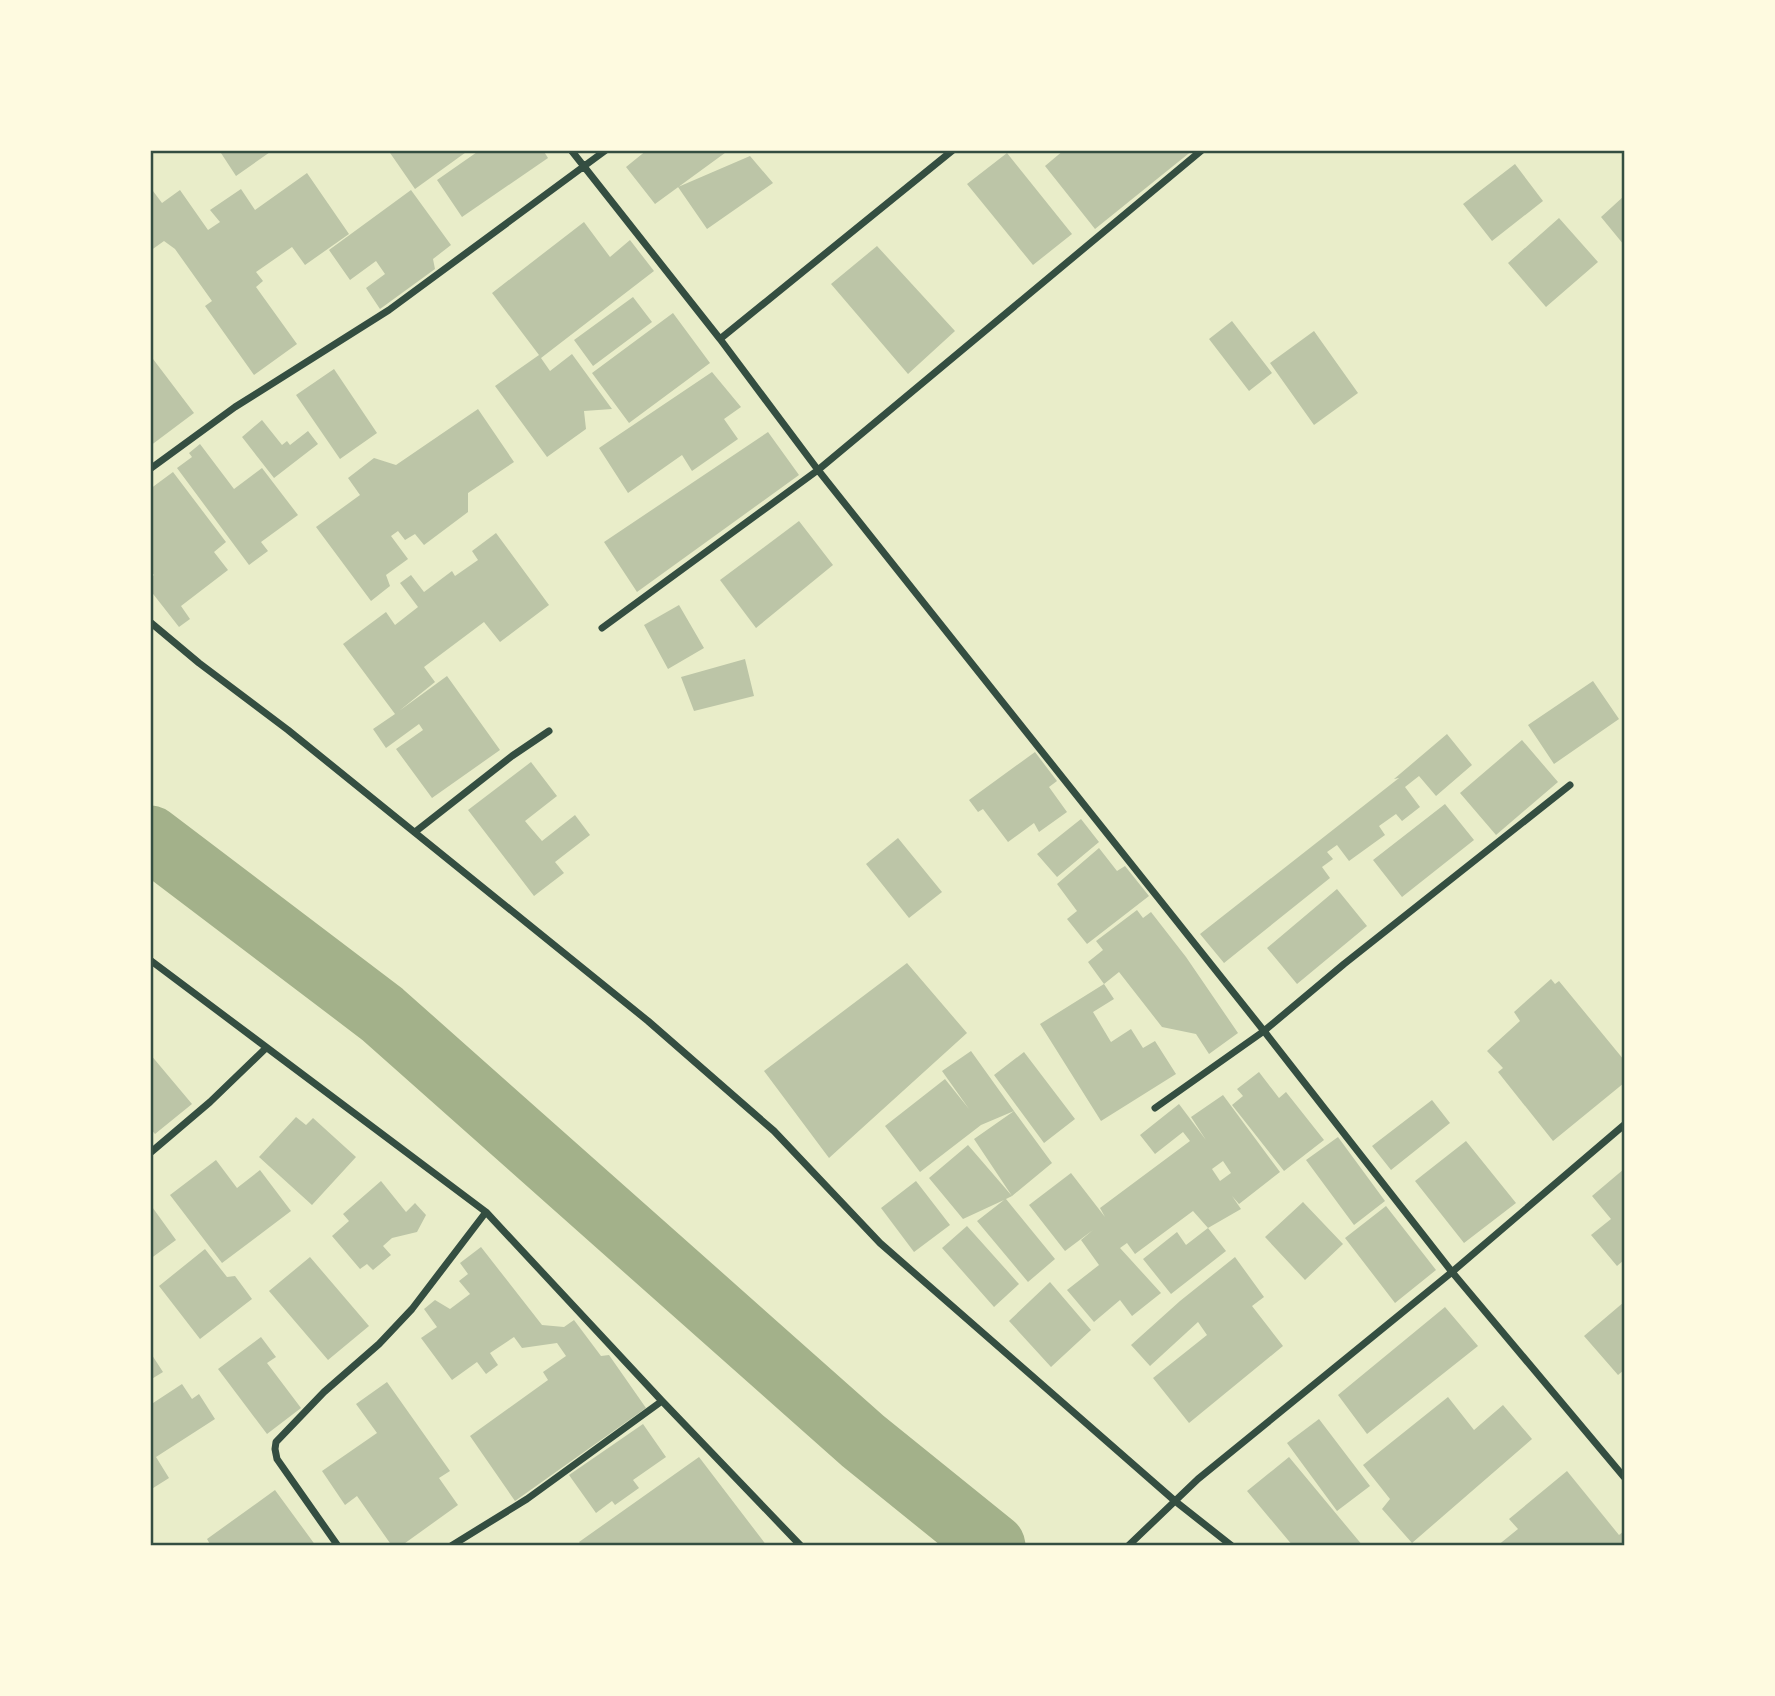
<svg xmlns="http://www.w3.org/2000/svg" width="1775" height="1696" viewBox="0 0 1775 1696" font-family="Figtree,sans-serif">
	<style>
		.lines { fill: none; stroke-linecap: round; stroke-linejoin: round }
		.river { stroke: #a3b18a; stroke-width: 65 }
		.building { fill: #bcc5a7; fill-rule: evenodd }
		.minor { stroke: #344e41; stroke-width: 7 }
		.neatline { fill: none; stroke: #344e41; stroke-width: 2.5 }
	</style>
	<rect width="100%" height="100%" fill="#e9edc9"/>
	<g class="lines">
		<path class="river" d="M150,838L382,1014L863,1441L993,1546"/>
	</g>
	<path class="building" d="M219,150H273L236,176Z
		M388,150H469L415,189Z
		M480,150H543L548,158L462,217L437,180Z
		M647,150H729L655,204L626,167Z
		M1064,150H1193L1095,229L1045,166Z
		M1007,153L1072,234L1033,265L967,184Z
		M750,156L773,183L707,229L678,187Z
		M1515,164L1543,201L1492,241L1463,204Z
		M307,173L349,234L305,265L292,247L256,272L263,281L256,287L297,344L254,375L205,306L212,301L175,249L164,241L150,251V187L162,203L180,190L208,230L220,222L210,210L241,189L255,210Z
		M411,190L451,245L433,259L435,269L380,309L366,288L385,274L376,261L350,280L329,250Z
		M1624,196V245L1601,217Z
		M1559,218L1598,262L1546,307L1508,263Z
		M584,222L610,257L630,240L654,271L541,358L550,371L572,354L612,409L584,411L586,429L547,457L495,386L539,355L492,293Z
		M877,246L955,331L908,374L831,284Z
		M633,297L652,322L593,366L574,340Z
		M673,313L710,363L629,423L592,373Z
		M1232,321L1272,373L1249,391L1209,339Z
		M1314,331L1358,393L1314,425L1270,363Z
		M150,355L194,413L150,446Z
		M334,369L377,433L340,459L296,395Z
		M712,372L741,407L724,419L738,439L692,471L682,455L628,493L599,448Z
		M478,409L514,462L468,493V512L424,545L415,534L405,540L398,531L391,536L408,559L386,575L390,586L371,601L316,527L360,495L348,478L374,458L396,465Z
		M262,420L282,445L287,441L290,445L308,431L318,444L274,478L242,437Z
		M768,432L799,475L637,592L604,542Z
		M200,444L234,489L262,468L298,515L261,542L268,551L249,565L177,468L192,457L189,453Z
		M173,472L226,542L214,552L228,570L181,606L190,619L179,627L150,590V578L154,575L150,571V489Z
		M799,521L833,565L756,628L720,580Z
		M496,533L549,605L500,642L484,622L424,667L435,682L399,711L447,676L500,750L432,798L396,749L423,730L419,724L386,748L373,729L395,714L343,644L386,612L395,625L418,607L400,583L411,575L424,592L452,571L455,576L478,560L472,551Z
		M679,605L704,648L668,669L644,625Z
		M745,659L754,696L694,711L681,677Z
		M1593,681L1619,719L1554,764L1528,725Z
		M1447,734L1472,765L1436,796L1419,776L1405,787L1420,807L1402,821L1396,814L1379,826L1385,835L1349,861L1337,845L1327,852L1333,859L1322,867L1330,878L1224,963L1200,934L1399,778L1394,779Z
		M1522,740L1558,782L1496,835L1460,793Z
		M1035,752L1057,781L1049,787L1067,812L1039,832L1034,823L1008,842L983,809L978,812L969,800Z
		M531,762L557,796L525,821L530,827L542,841L575,815L590,835L555,862L564,873L534,896L468,810Z
		M1445,804L1474,840L1402,897L1373,860Z
		M1081,819L1099,842L1057,877L1037,854Z
		M898,838L942,892L909,918L866,864Z
		M1099,848L1117,871L1125,866L1149,896L1087,944L1067,919L1077,911L1057,884Z
		M1337,889L1367,926L1297,984L1267,948Z
		M1137,910L1143,918L1151,912L1186,957L1238,1033L1209,1054L1196,1034L1162,1027L1119,972L1104,984L1088,962L1103,950L1096,941Z
		M907,963L967,1033L829,1158L764,1071Z
		M1551,979L1555,984L1559,981L1624,1060V1083L1553,1141L1498,1072L1503,1068L1487,1051L1520,1021L1514,1012Z
		M1104,984L1114,999L1093,1012L1111,1042L1131,1029L1143,1048L1155,1041L1176,1074L1101,1121L1040,1024Z
		M971,1051L1014,1111L981,1125L920,1172L885,1126L945,1079L969,1109L942,1071Z
		M1024,1052L1075,1119L1044,1143L994,1075Z
		M150,1054L192,1104L155,1134L150,1128Z
		M1259,1072L1279,1098L1286,1092L1324,1140L1284,1171L1232,1105L1243,1096L1237,1089Z
		M1223,1095L1280,1172L1239,1204L1232,1196L1241,1209L1208,1228L1193,1211L1135,1254L1127,1243L1120,1248L1161,1293L1132,1316L1120,1300L1094,1322L1067,1290L1099,1265L1081,1240L1093,1230L1065,1251L1029,1205L1071,1173L1105,1217L1100,1208L1190,1141L1183,1132L1155,1154L1140,1135L1179,1104L1206,1140L1191,1117ZM1223,1161L1231,1173L1220,1181L1212,1169Z
		M1432,1100L1450,1123L1391,1170L1372,1146Z
		M1014,1111L1052,1163L1012,1196L974,1139Z
		M296,1117L306,1125L313,1118L356,1157L312,1205L259,1157Z
		M1338,1137L1385,1201L1354,1225L1306,1160Z
		M1466,1141L1516,1203L1464,1243L1415,1181Z
		M968,1145L1012,1196L1006,1199L1055,1259L1028,1282L977,1221L1004,1200L963,1219L929,1178Z
		M216,1160L237,1188L260,1170L291,1211L222,1263L170,1195Z
		M1624,1169V1260L1617,1266L1591,1235L1611,1219L1592,1196Z
		M381,1181L406,1212L415,1203L426,1215L417,1232L392,1238L383,1246L391,1255L373,1270L367,1264L360,1269L332,1236L349,1221L343,1214Z
		M916,1181L950,1225L914,1252L881,1208Z
		M1303,1202L1343,1244L1305,1280L1265,1237Z
		M150,1204L176,1240L150,1259Z
		M1386,1206L1436,1270L1395,1303L1345,1238Z
		M967,1226L1019,1284L994,1307L942,1248Z
		M1208,1228L1226,1251L1171,1294L1143,1259L1177,1232L1186,1245Z
		M481,1247L542,1325L564,1327L574,1320L601,1356L609,1355L646,1408L515,1501L470,1436L548,1380L543,1372L566,1356L557,1343L522,1348L514,1337L490,1353L498,1365L486,1374L477,1362L452,1380L421,1338L437,1327L424,1309L435,1300L450,1309L470,1294L459,1281L468,1274L460,1263Z
		M205,1249L227,1277L235,1276L252,1299L200,1339L159,1286Z
		M310,1257L369,1326L328,1360L269,1291Z
		M1235,1257L1264,1297L1252,1306L1283,1346L1189,1423L1153,1378L1207,1335L1198,1322L1150,1366L1131,1345L1180,1301Z
		M1050,1282L1091,1330L1051,1367L1009,1321Z
		M1624,1302V1370L1618,1375L1584,1336Z
		M1445,1307L1478,1346L1367,1434L1338,1395Z
		M261,1337L276,1357L267,1363L301,1408L267,1434L218,1369Z
		M150,1352L163,1372L150,1380Z
		M387,1382L450,1471L439,1478L458,1505L401,1546H392L357,1496L345,1505L322,1471L377,1433L356,1404Z
		M182,1384L192,1399L199,1394L215,1419L156,1457L169,1478L150,1490V1405Z
		M1448,1397L1474,1430L1503,1405L1532,1439L1412,1543L1382,1509L1390,1499L1363,1465Z
		M1319,1419L1370,1486L1337,1511L1287,1443Z
		M643,1424L666,1457L633,1480L639,1488L615,1505L612,1501L596,1513L569,1475Z
		M699,1457L767,1546H582L579,1542Z
		M1289,1457L1363,1546H1293L1247,1491Z
		M1567,1471L1619,1535L1624,1531V1546H1497L1518,1529L1509,1519Z
		M275,1490L316,1546H211L207,1539Z"/>
	<g class="lines">
		<path class="minor" d="M571,150L720,339L818,470L1264,1031L1452,1272L1624,1477
			M720,339L953,150
			M150,469L235,407L389,310L606,150
			M150,622L199,663L288,730L648,1021L774,1131L880,1243L1175,1501L1232,1546
			M602,628L818,470L1202,150
			M415,832L512,756L549,731
			M150,960L486,1212L662,1401L801,1546
			M1155,1108L1264,1031L1344,964L1570,785
			M150,1153L210,1102L266,1048
			M338,1546L277,1459L275,1449L276,1442L324,1392L379,1344L412,1309L486,1212
			M451,1546L527,1499L662,1401
			M1128,1546L1198,1479L1452,1272L1624,1125"/>
	</g>
	<rect width="1775" height="1696" fill="none" stroke="#fefae0" stroke-width="304"/>
	<rect x="152" y="152" width="1471" height="1392" class="neatline"/>
</svg>
